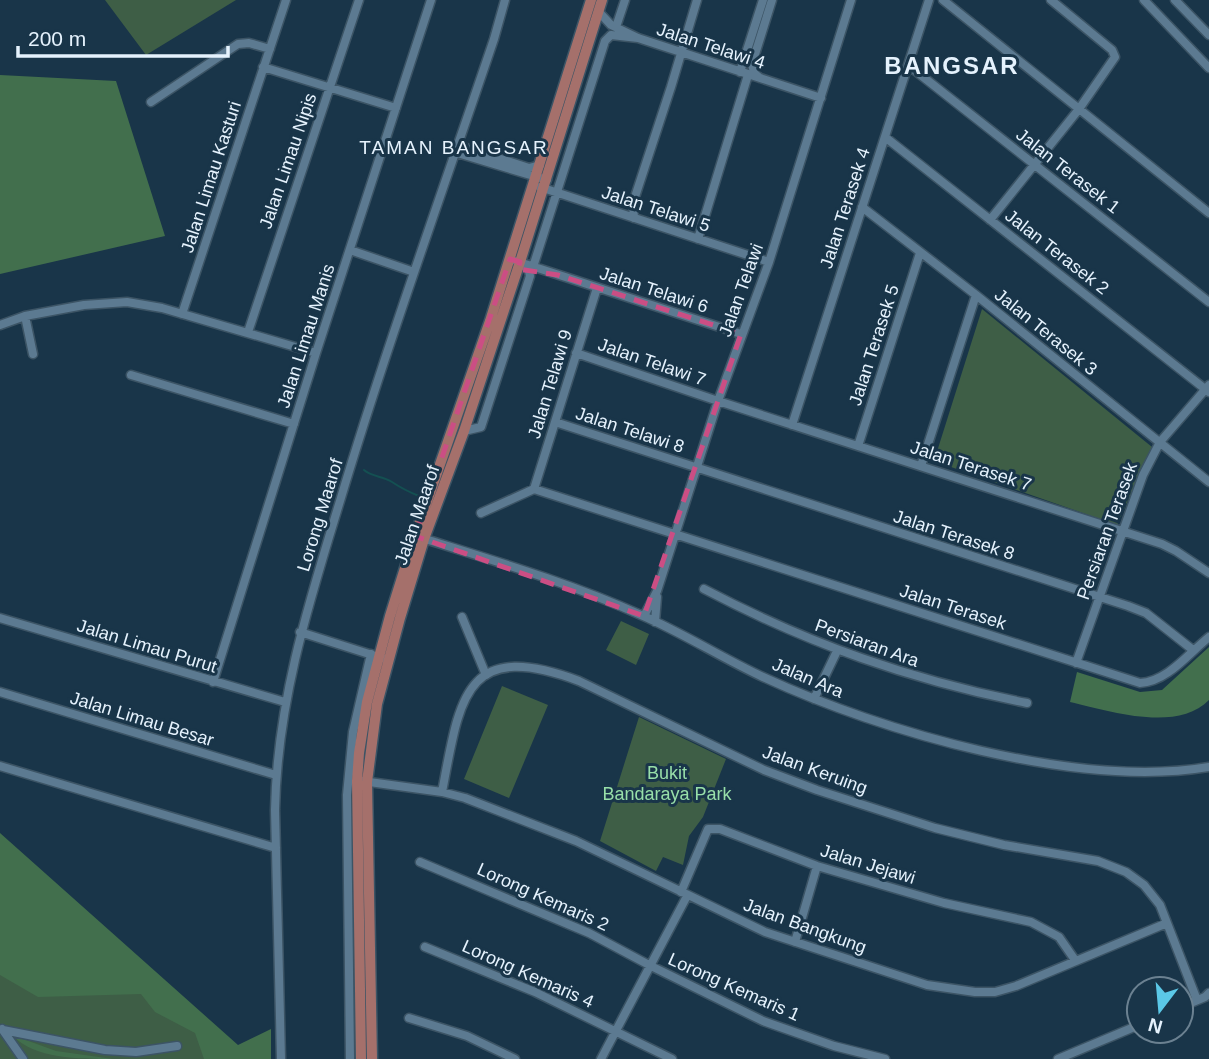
<svg xmlns="http://www.w3.org/2000/svg" width="1209" height="1059" viewBox="0 0 1209 1059" font-family="Helvetica,sans-serif">
	<style>
		.green { fill: #3e5e46 }
		.forest { fill: #426f4d }
		.lines { fill: none; stroke-linecap: round; stroke-linejoin: round }
		.stream { stroke: #145052; stroke-width: 2 }
		.minor-casing { stroke: #3c5465; stroke-width: 11 }
		.major-casing { stroke: #3c5465; stroke-width: 13 }
		.minor { stroke: #5c7a91; stroke-width: 8 }
		.major { stroke: #a5706b; stroke-width: 10 }
		.marked { fill: none; stroke: #cb4e84; stroke-width: 5; stroke-dasharray: 14 9; stroke-linejoin: round }
		.labels { text-anchor: middle; stroke-width: 6; stroke-linejoin: round; paint-order: stroke }
		.street-label { font-size: 18px; fill: #e5f2fd; stroke: #193549 }
		.park-label { font-size: 18px; fill: #98dfa9; stroke: #193549 }
		.neighbourhood-label { font-size: 19px; letter-spacing: 2px; fill: #e5f2fd; stroke: #193549 }
		.district-label { font-size: 24px; font-weight: bold; letter-spacing: 2px; fill: #e5f2fd; stroke: #193549 }
	</style>
	<rect width="100%" height="100%" fill="#193549"/>
	<path class="green" d="M105,0H236L146,55Z
		M982,309L1152,447L1117,525L934,461Z
		M621,621L649,634L636,665L606,650Z
		M502,686L548,705L509,798L464,779Z
		M639,717L726,759L703,817L689,836L683,865L663,857L656,871L600,841Z
		M0,834L246,1059H0Z"/>
	<path class="forest" d="M0,75L116,81L165,236L0,274Z
		M1209,647V700C1177,733 1109,711 1070,702L1077,672L1140,692L1162,690Z
		M0,833L238,1045L271,1029V1059H204L195,1033L155,1012L141,994L38,997L0,975Z
		M12,1035L56,1051L113,1059C78,1059 35,1059 12,1035Z"/>
	<g class="lines">
		<path class="stream" d="M364,470C372,477 383,476 392,482C401,488 409,492 419,496"/>
		<defs>
			<path id="minor" d="M943,0L1209,213
				M1144,0L1209,68
				M1175,0L1209,35
				M599,12L611,25L638,38L821,98
				M616,27L625,0
				M908,65L1209,302
				M263,67L396,108
				M740,72L763,0
				M760,78L754,73L752,64L772,0
				M151,102L238,44L249,43L270,49
				M885,137L1209,392
				M457,145L529,168L540,165
				M454,152L547,180
				M540,187L769,262
				M862,207L976,295L1209,482
				M634,218L633,203L671,87L697,0
				M990,220L1079,109L1115,57L1112,50L1051,0
				M698,239L748,75
				M350,250L414,272
				M516,261L741,334
				M533,267L605,41L611,35L638,38
				M182,314L286,0
				M25,316L33,354
				M0,325L25,316L84,305L127,302L162,308L316,353
				M248,332L359,0
				M576,353L718,401L1162,544L1176,551L1209,573
				M131,375L294,424
				M555,422L1128,606L1146,613L1193,650
				M792,425L929,0
				M464,431L481,427L530,276L529,271L522,264
				M858,446L920,253
				M921,466L976,295
				M534,489L597,288
				M481,513L534,489L1140,683C1167,682 1189,653 1209,637
				M422,538C495,561 570,583 641,615C683,633 722,658 763,677C882,732 1078,789 1209,767
				M704,589C809,644 911,680 1027,703
				M644,616L657,591L718,401L769,262L851,0
				M462,617L486,675
				M0,618L285,702
				M655,622L657,597
				M300,632L388,660
				M1076,663L1143,475L1160,442L1209,385
				M213,682L316,353L431,0
				M0,692L276,775
				M814,699L837,651
				M0,766L276,848
				M362,781L442,792L465,798L576,841L765,932L927,985L975,992H995L1016,986L1167,923
				M442,792C460,698 464,638 579,681L764,770L817,790L935,828L1004,845L1098,861L1126,872L1144,885L1160,905L1197,1000
				M420,862L589,933L651,966L763,1021L834,1046L885,1059
				M681,892L708,829H720L817,866L944,903L1031,922L1059,937L1075,960
				M795,942L817,866
				M425,947L535,992L672,1059
				M1181,1007L1205,997L1209,993
				M409,1018L467,1036L515,1059
				M2,1029L23,1059
				M3,1030L105,1050L136,1052L177,1046
				M281,1059L275,810C277,702 309,602 340,501C387,345 442,193 494,39L505,0
				M350,1059L347,795L353,732L371,654
				M601,1059L687,896
				M1058,1059L1139,1025"/>
			<path id="major" d="M361,1059L357,781L359,753L367,702L390,616L415,536L490,321L591,0
				M372,1059L367,782L377,704L400,618L424,539L464,431L520,262L602,0"/>
		</defs>
		<use href="#minor" class="minor-casing"/>
		<use href="#major" class="major-casing"/>
		<use href="#minor" class="minor"/>
		<use href="#major" class="major"/>
	</g>
	<path class="marked" d="M510,259L520,262L518,269L558,275L741,334L644,616L415,536Z"/>
	<g class="labels">
		<g class="street-label">
			<text transform="translate(711 46) rotate(18)" y="6">Jalan Telawi 4</text>
			<text transform="translate(288 161) rotate(-71)" y="6">Jalan Limau Nipis</text>
			<text transform="translate(1068 171) rotate(38)" y="6">Jalan Terasek 1</text>
			<text transform="translate(211 177) rotate(-72)" y="6">Jalan Limau Kasturi</text>
			<text transform="translate(845 208) rotate(-72)" y="6">Jalan Terasek 4</text>
			<text transform="translate(656 209) rotate(18)" y="6">Jalan Telawi 5</text>
			<text transform="translate(1057 252) rotate(38)" y="6">Jalan Terasek 2</text>
			<text transform="translate(654 290) rotate(18)" y="6">Jalan Telawi 6</text>
			<text transform="translate(741 290) rotate(-70)" y="6">Jalan Telawi</text>
			<text transform="translate(1046 332) rotate(39)" y="6">Jalan Terasek 3</text>
			<text transform="translate(306 336) rotate(-72)" y="6">Jalan Limau Manis</text>
			<text transform="translate(874 345) rotate(-72)" y="6">Jalan Terasek 5</text>
			<text transform="translate(652 362) rotate(19)" y="6">Jalan Telawi 7</text>
			<text transform="translate(550 384) rotate(-73)" y="6">Jalan Telawi 9</text>
			<text transform="translate(630 430) rotate(18)" y="6">Jalan Telawi 8</text>
			<text transform="translate(971 466) rotate(18)" y="6">Jalan Terasek 7</text>
			<text transform="translate(320 515) rotate(-73)" y="6">Lorong Maarof</text>
			<text transform="translate(417 515) rotate(-71)" y="6">Jalan Maarof</text>
			<text transform="translate(1107 531) rotate(-70)" y="6">Persiaran Terasek</text>
			<text transform="translate(954 535) rotate(18)" y="6">Jalan Terasek 8</text>
			<text transform="translate(953 607) rotate(18)" y="6">Jalan Terasek</text>
			<text transform="translate(867 643) rotate(20)" y="6">Persiaran Ara</text>
			<text transform="translate(147 646) rotate(17)" y="6">Jalan Limau Purut</text>
			<text transform="translate(808 678) rotate(23)" y="6">Jalan Ara</text>
			<text transform="translate(142 719) rotate(17)" y="6">Jalan Limau Besar</text>
			<text transform="translate(815 770) rotate(20)" y="6">Jalan Keruing</text>
			<text transform="translate(868 864) rotate(17)" y="6">Jalan Jejawi</text>
			<text transform="translate(543 897) rotate(24)" y="6">Lorong Kemaris 2</text>
			<text transform="translate(805 926) rotate(20)" y="6">Jalan Bangkung</text>
			<text transform="translate(528 974) rotate(24)" y="6">Lorong Kemaris 4</text>
			<text transform="translate(734 987) rotate(24)" y="6">Lorong Kemaris 1</text>
		</g>
		<g class="park-label">
			<text x="667" y="779">Bukit<tspan x="667" dy="21">Bandaraya Park</tspan></text>
		</g>
		<g class="neighbourhood-label">
			<text x="454" y="154">TAMAN BANGSAR</text>
		</g>
		<g class="district-label">
			<text x="952" y="74">BANGSAR</text>
		</g>
	</g>
	<g transform="translate(1160 1010) rotate(196)"><circle r="33" fill="#193549" stroke="#6b8191" stroke-width="2"/>
	<path d="M0-5L12 26L0 18L-12 26Z" fill="#5bc8e7"/>
	<text y="-10" font-size="19" font-weight="bold" text-anchor="middle" fill="#e5f2fd">N</text>
	</g>
	<path d="M18 46v10h210v-10" fill="none" stroke="#e5f2fd" stroke-width="3.5"/>
	<text x="28" y="46" font-size="21" fill="#e5f2fd" stroke="#193549" stroke-width="5" paint-order="stroke">200 m</text>
</svg>
